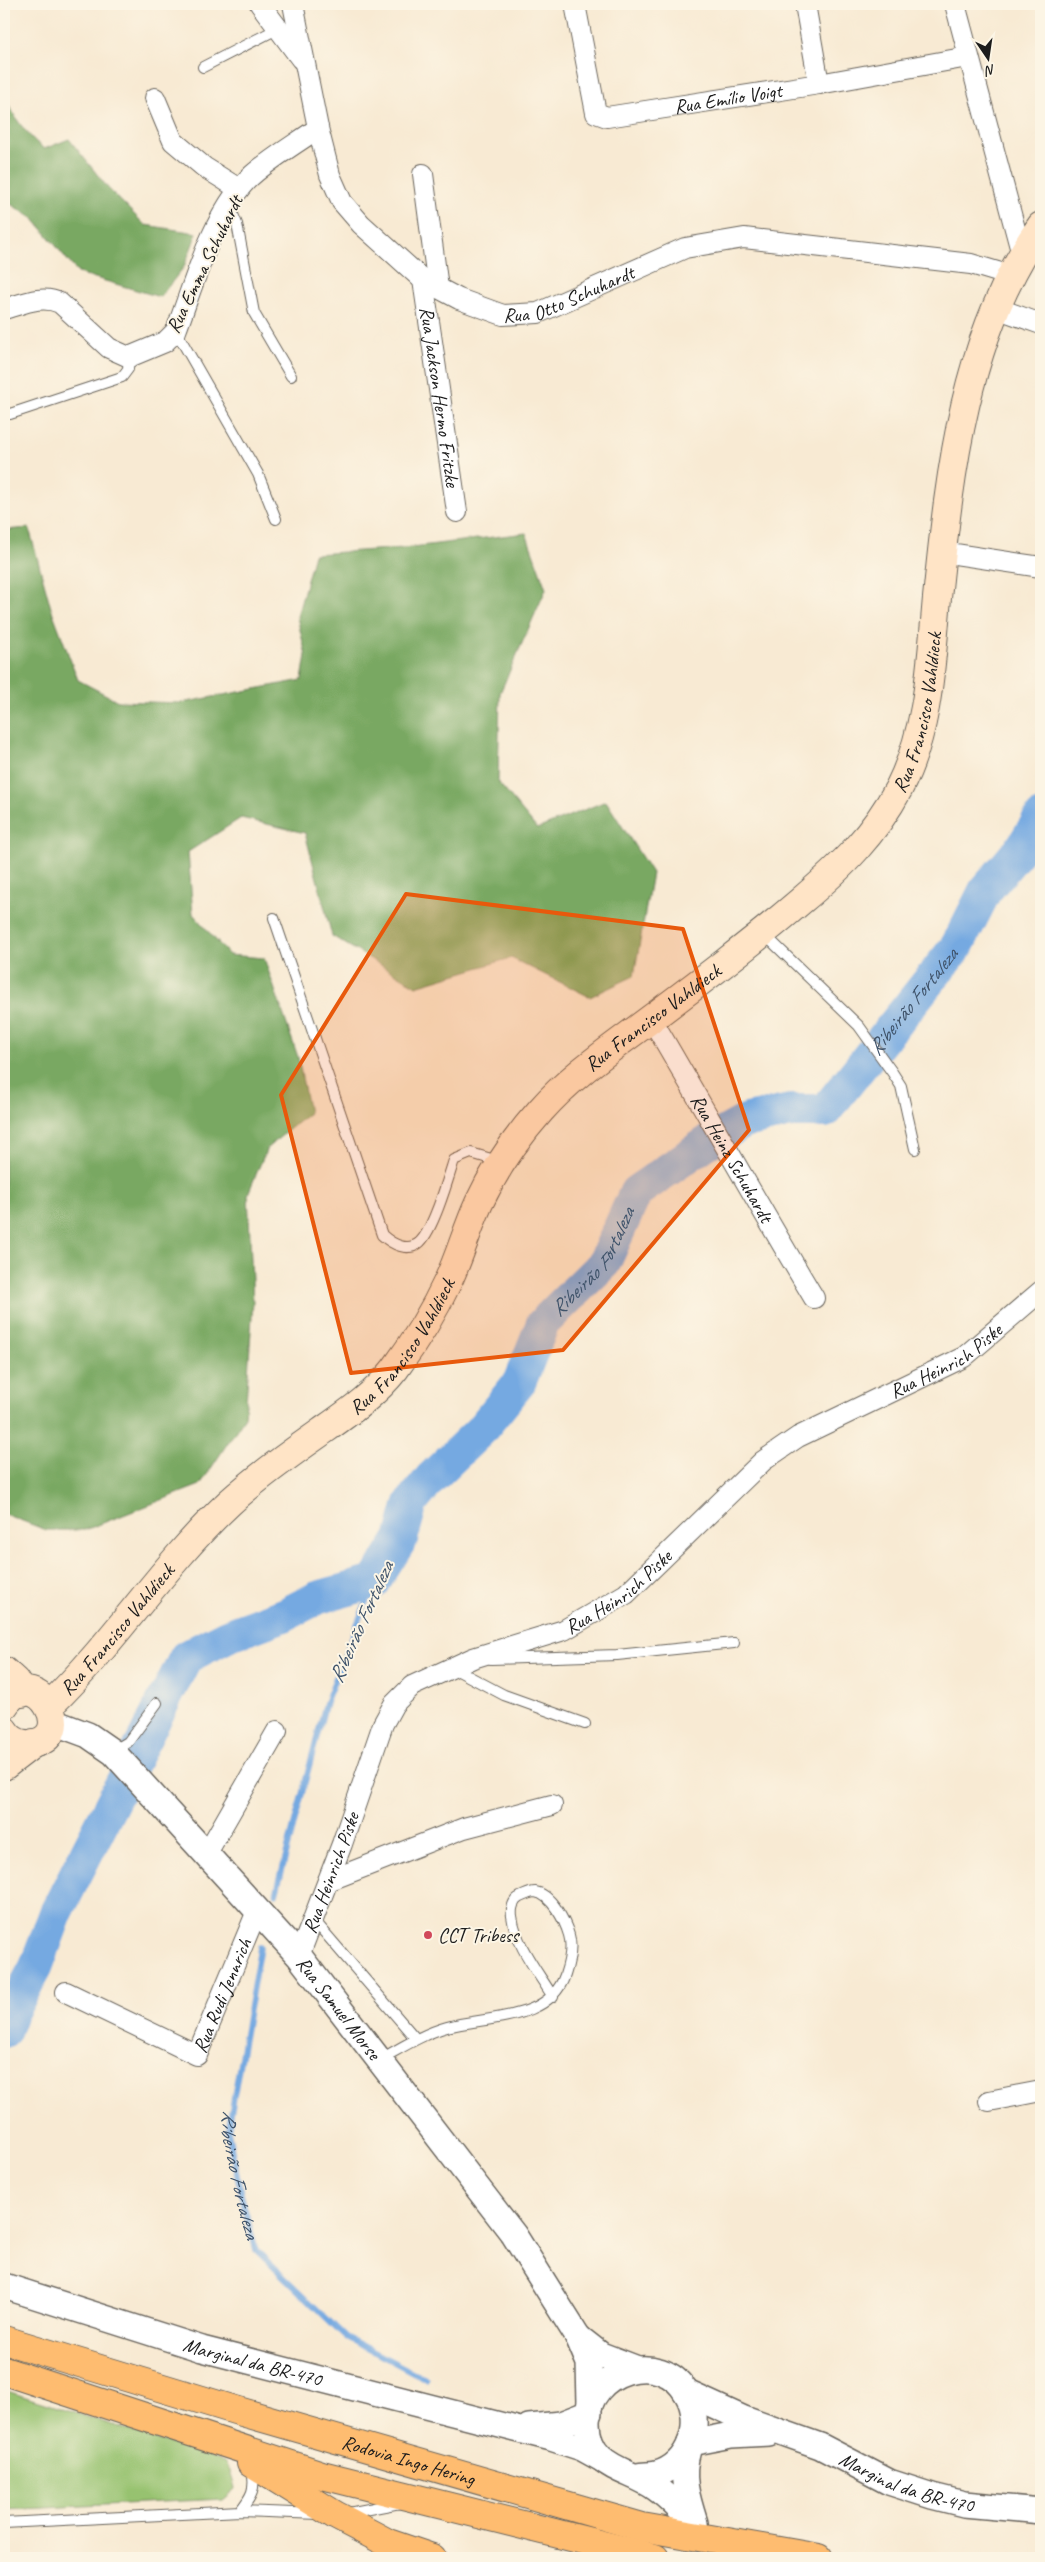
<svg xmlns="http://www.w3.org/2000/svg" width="1045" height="2562" viewBox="0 0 1045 2562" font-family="Caveat,sans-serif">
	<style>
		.green { fill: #97c26f; stroke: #5a6f46 }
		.forest { fill: #79a862; stroke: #4a623f }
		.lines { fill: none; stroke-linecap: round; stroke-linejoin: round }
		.stream { stroke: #75a9e1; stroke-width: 5.5 }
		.river { stroke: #75a9e1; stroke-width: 34 }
		.tertiary-tunnel { stroke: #ccc1ae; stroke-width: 25; stroke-dasharray: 25 12; stroke-linecap: butt }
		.service-casing { stroke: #69645c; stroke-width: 12 }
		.minor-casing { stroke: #69645c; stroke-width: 22 }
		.tertiary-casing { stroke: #69645c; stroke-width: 28 }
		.secondary-casing { stroke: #69645c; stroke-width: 30 }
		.motorway-casing { stroke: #69645c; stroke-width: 30 }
		.service { stroke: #fff; stroke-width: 10 }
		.minor { stroke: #fff; stroke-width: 20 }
		.tertiary { stroke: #fff; stroke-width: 25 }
		.secondary { stroke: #ffe4c6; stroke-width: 28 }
		.motorway { stroke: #febc70; stroke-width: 28 }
		.marked { fill: #e8590c; fill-opacity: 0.2; stroke: #e8590c; stroke-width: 4; stroke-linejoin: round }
		.poi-dot { fill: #d1495b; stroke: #fcf5e5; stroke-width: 2 }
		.labels { text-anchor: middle; stroke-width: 4; stroke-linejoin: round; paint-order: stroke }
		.street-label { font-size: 20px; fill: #1c1c1c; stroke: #fcf5e5 }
		.poi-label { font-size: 20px; fill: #1c1c1c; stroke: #fcf5e5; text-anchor: start }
		.water-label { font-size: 21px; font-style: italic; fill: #40546b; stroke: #fcf5e5 }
	</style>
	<rect width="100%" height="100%" fill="#fcf5e5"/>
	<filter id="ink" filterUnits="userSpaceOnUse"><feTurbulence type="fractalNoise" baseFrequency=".02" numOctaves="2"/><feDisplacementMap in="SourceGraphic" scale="10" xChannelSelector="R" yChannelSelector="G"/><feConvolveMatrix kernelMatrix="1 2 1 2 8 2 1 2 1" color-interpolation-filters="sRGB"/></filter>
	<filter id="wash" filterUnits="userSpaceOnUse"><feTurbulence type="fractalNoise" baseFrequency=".0096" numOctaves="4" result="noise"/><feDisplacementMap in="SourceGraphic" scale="20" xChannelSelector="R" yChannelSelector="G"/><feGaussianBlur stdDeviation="1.12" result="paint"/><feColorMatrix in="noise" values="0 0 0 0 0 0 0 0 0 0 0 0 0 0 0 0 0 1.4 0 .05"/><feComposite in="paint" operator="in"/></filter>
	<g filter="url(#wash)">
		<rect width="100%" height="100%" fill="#f8ead3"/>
		<path class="green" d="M4,2390L224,2461L230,2470L235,2489L223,2499L4,2510Z"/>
		<path class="forest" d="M4,94C13,117 25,133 44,149L69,139L108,188L145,225L197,233L184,267L160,297L78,273L34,219L4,200Z
			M29,528L51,608L78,680L118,701L181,703L302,680L306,655L297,617L314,554L404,548L526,533L546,589L500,693L498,782L537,829L606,801L652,873L634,976L590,997L511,958L416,986L332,936L305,833L241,818L188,852L193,914L229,955L264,958L298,1057L309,1113L267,1148L248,1194L253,1302L245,1417L200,1485L85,1530H46L4,1514V530Z"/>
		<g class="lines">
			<g class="stream">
				<path d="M276,1894L326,1702L374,1582"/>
				<path id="s1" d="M260,1947L228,2131L241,2194L256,2250L346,2337L426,2379"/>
			</g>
			<path class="river" id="s2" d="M4,2031L10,2015L36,1967L56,1913L186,1657L227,1636L284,1615L317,1598L374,1582L401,1539L411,1503L431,1478L480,1431L519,1383L543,1323L604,1263L636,1192L708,1142L748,1120L791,1111H825L957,946L985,891L1023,846L1041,817"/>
		</g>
	</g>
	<g filter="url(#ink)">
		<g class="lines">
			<path class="tertiary-tunnel" d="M695,2526L714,2558"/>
			<defs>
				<path id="service" d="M203,67L279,28
					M229,205L237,224L254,313L291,376
					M176,331L258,474L276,519
					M10,414L122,377L128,369L129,357
					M274,918L382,1235C392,1244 408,1253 420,1242C434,1228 448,1179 454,1160L471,1153L501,1162
					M764,934L859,1026L892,1072L901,1086L915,1149
					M491,1659L617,1655L734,1643
					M453,1668L504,1695L585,1724
					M113,1751L128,1742L157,1703
					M313,1919L416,2039
					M379,2060C401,2048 422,2034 447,2027C486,2016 549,2022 565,1975C569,1963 573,1948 569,1935C565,1921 551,1894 535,1892C530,1892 525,1895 520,1897C513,1900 511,1909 512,1916C516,1946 538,1972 553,1997
					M240,2511C252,2496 256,2489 252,2470
					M343,2514L400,2503
					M4,2523L240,2511L319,2514"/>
				<g id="minor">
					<path d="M260,4L301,59"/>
					<path id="s3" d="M293,4L318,128L330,175L342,202L361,224L423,280L459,299L503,315L538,313L685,248L744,238L971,264L1011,276"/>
					<path id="s4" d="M575,4L596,113L607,117L819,84L968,57"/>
					<path d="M805,4L819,84"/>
					<path d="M955,4L1022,255"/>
					<path d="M155,98L173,141L204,167L239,189"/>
					<path d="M423,174L438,288"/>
					<path id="s5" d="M423,280L457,512"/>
					<path d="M996,308L1041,324"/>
					<path d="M4,309C22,304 42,294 60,303L109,348L129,357L165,342L176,331C194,283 212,217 247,180C266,161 296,144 318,128"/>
					<path d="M942,552L1041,567"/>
					<path id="s6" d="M651,1018C706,1111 758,1205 814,1298"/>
					<path d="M207,1853L277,1731"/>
					<path d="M328,1881L464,1828L552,1805"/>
					<path id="s7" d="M299,1956L342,1844L383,1724L394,1704L412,1686L473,1658L564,1630L626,1594L763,1461L798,1437L964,1357L1041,1291"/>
					<path id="s8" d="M66,1992L197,2055L257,1911"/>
					<path d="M989,2101L1041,2091"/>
				</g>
				<g id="tertiary">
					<path id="s9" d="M53,1722L88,1735L114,1753L299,1956L514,2235L578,2337"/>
					<path id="s10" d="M4,2286L202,2349L551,2438L582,2448L602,2459"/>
					<path id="s11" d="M687,2393L744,2419L820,2446L889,2482L932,2496L964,2504L1041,2511"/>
					<path d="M590,2404L589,2363L578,2337L601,2355L635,2368"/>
					<path d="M529,2427L561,2424L589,2413"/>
					<path d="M690,2443L731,2435L769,2433"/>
					<path d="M688,2450C680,2476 687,2498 695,2523"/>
					<path d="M637,2476C643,2475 650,2475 656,2474C690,2465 704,2423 687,2394C661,2347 586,2371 587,2423C588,2470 629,2468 657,2489C671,2499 683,2512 695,2526"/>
				</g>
				<g id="secondary">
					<path d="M4,1671L15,1681L22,1693"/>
					<path id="s12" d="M50,1705C114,1643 163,1565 229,1503C256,1478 287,1456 317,1435C345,1415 374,1396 395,1369C415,1342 434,1311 448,1281C460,1256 467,1229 479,1203C494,1171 517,1137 541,1110C572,1075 611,1049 648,1021C700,982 752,943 802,900C841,867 874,835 899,788C929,729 931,664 937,598C950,471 965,333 1041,226"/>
					<path d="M4,1706C35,1659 81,1739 30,1744C19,1745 10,1740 4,1730"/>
					<path d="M4,1766L34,1743"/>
				</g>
				<g id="motorway">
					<path id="s13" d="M4,2340L235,2410L642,2527L819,2558"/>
					<path d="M4,2371L322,2475L655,2558"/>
					<path d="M251,2463L335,2515L388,2543L432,2558"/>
				</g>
			</defs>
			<use href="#service" class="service-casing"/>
			<use href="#minor" class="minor-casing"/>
			<use href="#tertiary" class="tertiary-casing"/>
			<use href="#secondary" class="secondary-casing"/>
			<use href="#motorway" class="motorway-casing"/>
			<use href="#service" class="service"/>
			<use href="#minor" class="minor"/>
			<use href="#tertiary" class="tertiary"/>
			<use href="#secondary" class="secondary"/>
			<use href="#motorway" class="motorway"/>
		</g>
	</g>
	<path class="marked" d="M406,894L683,929L749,1130L563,1350L351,1373L281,1095Z"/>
	<circle class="poi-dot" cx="428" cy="1935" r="5"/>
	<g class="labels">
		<g class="street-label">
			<text dy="7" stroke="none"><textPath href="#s4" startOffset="245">Rua Emílio Voigt</textPath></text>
			<text transform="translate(204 264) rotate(-64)" y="7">Rua Emma Schuhardt</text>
			<text dy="7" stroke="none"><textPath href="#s3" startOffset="474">Rua Otto Schuhardt</textPath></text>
			<text dy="7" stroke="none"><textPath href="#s5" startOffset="118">Rua Jackson Hermo Fritzke</textPath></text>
			<text dy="7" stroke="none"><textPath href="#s12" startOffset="1346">Rua Francisco Vahldieck</textPath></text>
			<text dy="7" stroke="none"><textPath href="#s12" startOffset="928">Rua Francisco Vahldieck</textPath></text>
			<text dy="7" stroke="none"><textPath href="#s6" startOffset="162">Rua Heinz Schuhardt</textPath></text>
			<text dy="7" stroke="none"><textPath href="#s12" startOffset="506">Rua Francisco Vahldieck</textPath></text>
			<text dy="7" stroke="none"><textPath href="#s7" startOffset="929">Rua Heinrich Piske</textPath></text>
			<text dy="7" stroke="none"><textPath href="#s7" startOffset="524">Rua Heinrich Piske</textPath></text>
			<text dy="7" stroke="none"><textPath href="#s12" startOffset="101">Rua Francisco Vahldieck</textPath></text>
			<text dy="7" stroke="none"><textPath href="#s7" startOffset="89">Rua Heinrich Piske</textPath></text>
			<text dy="7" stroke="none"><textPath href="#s8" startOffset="210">Rua Rudi Jennrich</textPath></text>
			<text dy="7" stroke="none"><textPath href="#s9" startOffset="409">Rua Samuel Morse</textPath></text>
			<text dy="7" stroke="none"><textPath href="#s10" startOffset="260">Marginal da BR-470</textPath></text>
			<text dy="7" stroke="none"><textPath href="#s13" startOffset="422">Rodovia Ingo Hering</textPath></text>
			<text dy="7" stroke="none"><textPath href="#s11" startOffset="238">Marginal da BR-470</textPath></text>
		</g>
		<g class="poi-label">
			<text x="438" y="1942">CCT Tribess</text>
		</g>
		<g class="water-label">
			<text dy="7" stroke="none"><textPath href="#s2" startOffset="1449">Ribeirão Fortaleza</textPath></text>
			<text dy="7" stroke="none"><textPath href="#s2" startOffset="1014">Ribeirão Fortaleza</textPath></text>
			<text transform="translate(361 1622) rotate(-66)" y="7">Ribeirão Fortaleza</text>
			<text dy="7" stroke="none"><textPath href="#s1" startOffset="232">Ribeirão Fortaleza</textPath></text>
		</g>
	</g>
	<rect width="1045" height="2562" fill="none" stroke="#fcf5e5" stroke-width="20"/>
	<g transform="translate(988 58) rotate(167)" stroke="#fcf5e5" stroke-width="4" paint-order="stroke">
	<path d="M0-4L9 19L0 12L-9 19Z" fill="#1c1c1c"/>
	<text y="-8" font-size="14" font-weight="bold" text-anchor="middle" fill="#1c1c1c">N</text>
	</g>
</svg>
